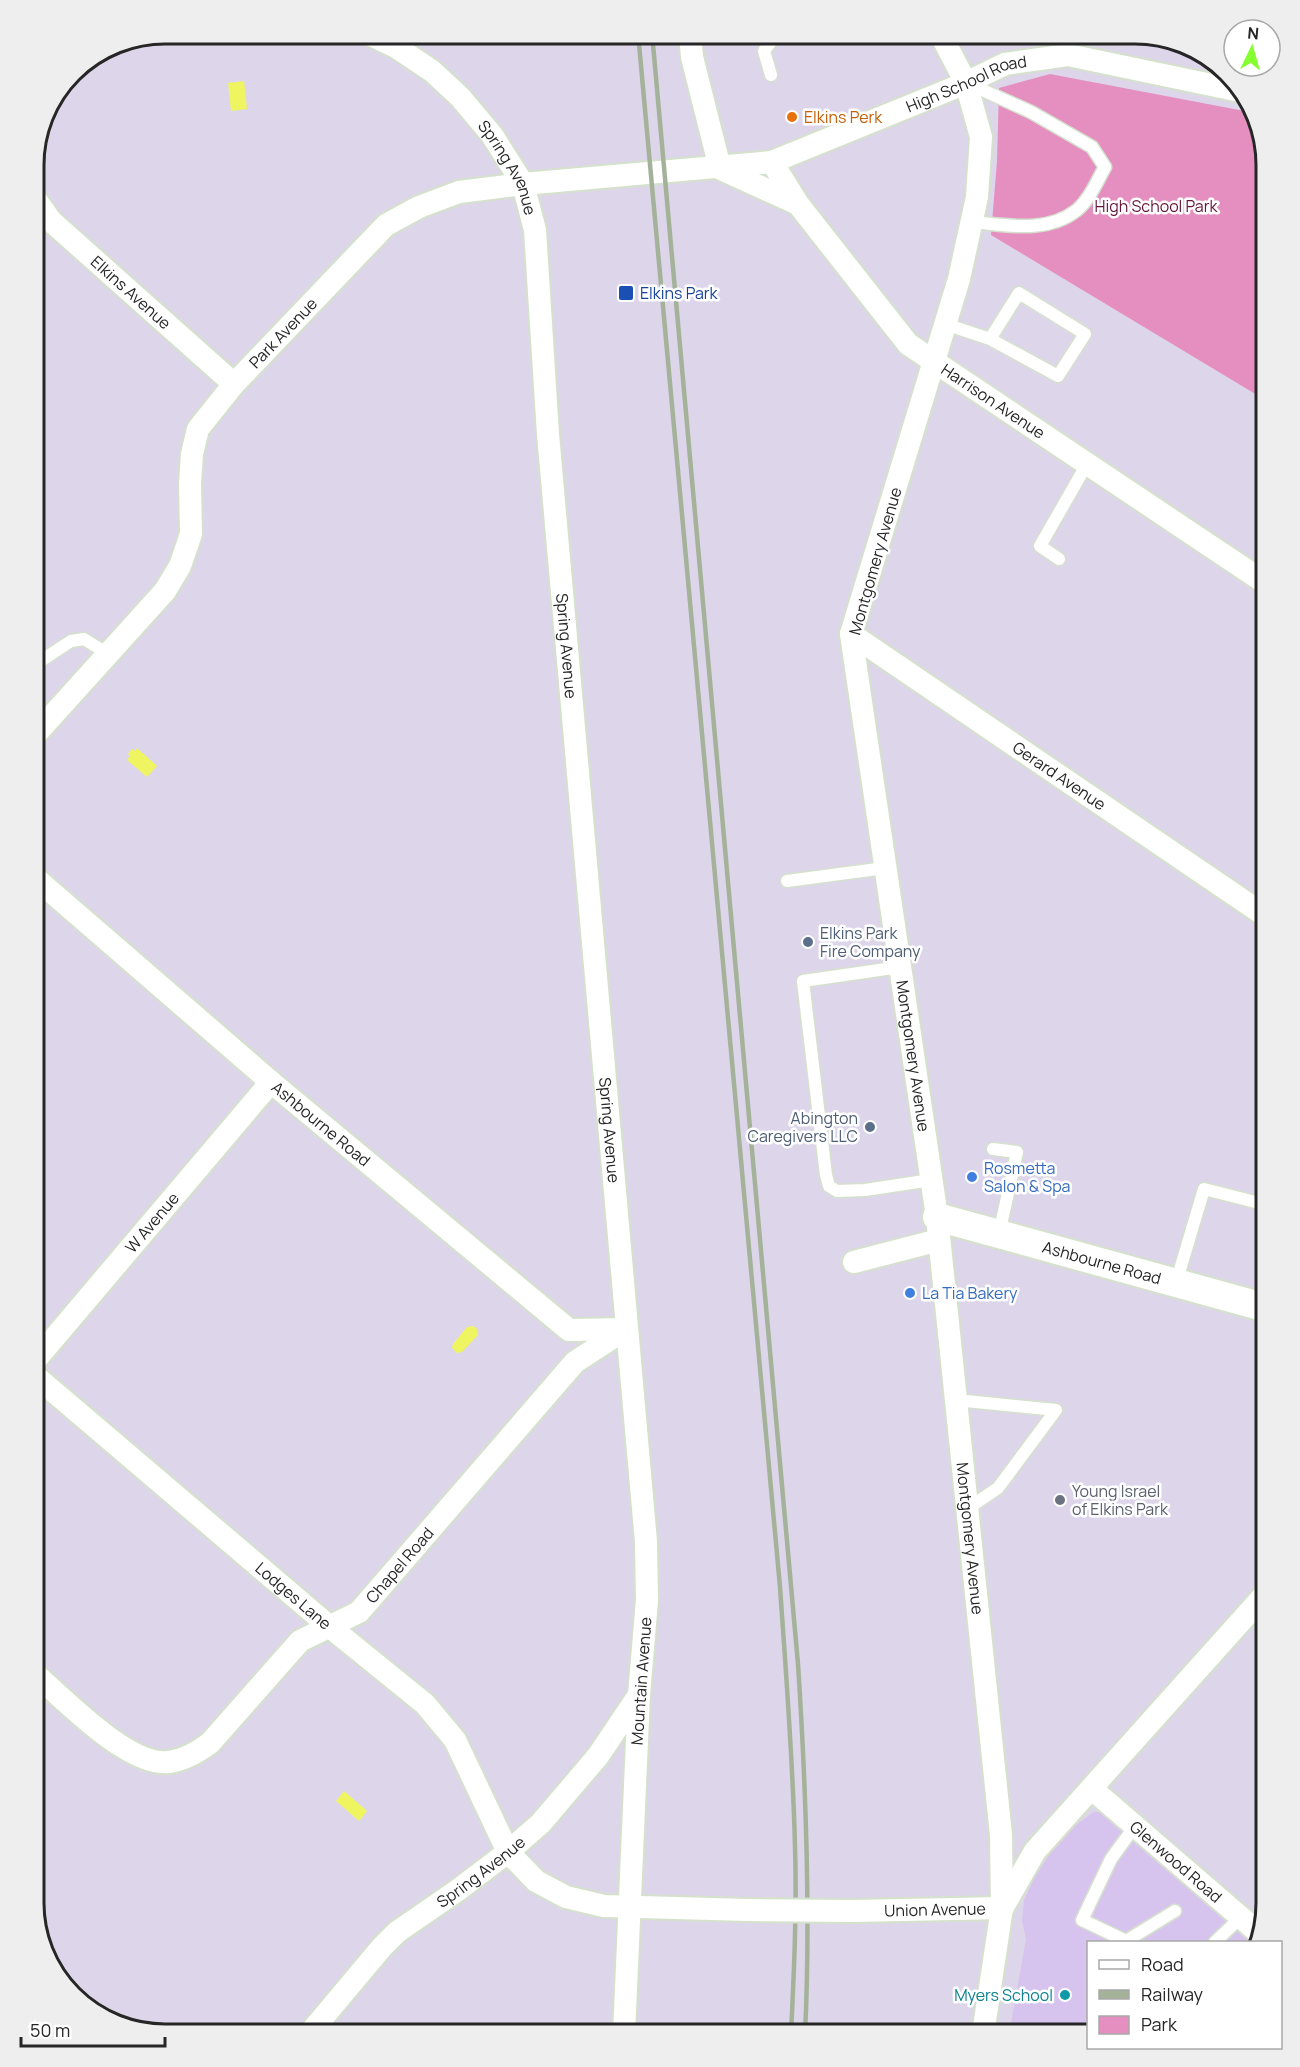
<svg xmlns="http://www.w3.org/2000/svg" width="1300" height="2067" viewBox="0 0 1300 2067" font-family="Manrope,sans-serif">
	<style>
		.education { fill: #d7c4ee }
		.green { fill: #e58fc0 }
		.water { fill: #eff461 }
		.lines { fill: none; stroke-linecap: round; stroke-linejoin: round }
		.service-casing { stroke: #d5e1cc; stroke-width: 15 }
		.minor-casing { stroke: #d5e1cc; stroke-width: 26 }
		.tertiary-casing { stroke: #d5e1cc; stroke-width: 32 }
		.service { stroke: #fff; stroke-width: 12 }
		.minor { stroke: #fff; stroke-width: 22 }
		.tertiary { stroke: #fff; stroke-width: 28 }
		.rail { stroke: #a3b299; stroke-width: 4.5 }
		.minor-bridge-casing { stroke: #d5e1cc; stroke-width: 26; stroke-linecap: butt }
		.minor-bridge { stroke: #fff; stroke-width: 22 }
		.food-dot { fill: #e8710a; stroke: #fff; stroke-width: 2 }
		.transit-dot { fill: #1a4fb4; stroke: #fff; stroke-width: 2 }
		.service-dot { fill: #5c6f8a; stroke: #fff; stroke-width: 2 }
		.shop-dot { fill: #3f7fe0; stroke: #fff; stroke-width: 2 }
		.worship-dot { fill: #6b7280; stroke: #fff; stroke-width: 2 }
		.culture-dot { fill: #0f9aa8; stroke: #fff; stroke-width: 2 }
		.labels { text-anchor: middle; stroke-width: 5; stroke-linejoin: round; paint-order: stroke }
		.street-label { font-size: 16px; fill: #262626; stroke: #fff }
		.food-label { font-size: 16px; fill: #c56008; stroke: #fff; text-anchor: start }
		.park-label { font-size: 16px; fill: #651538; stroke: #fff }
		.transit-label { font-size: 16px; fill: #164399; stroke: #fff; text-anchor: start }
		.service-label { font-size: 16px; fill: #4e5e75; stroke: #fff; text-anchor: start }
		.shop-label { font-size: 16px; fill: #366cbe; stroke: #fff; text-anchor: start }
		.worship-label { font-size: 16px; fill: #5b616d; stroke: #fff; text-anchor: start }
		.culture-label { font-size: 16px; fill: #0d838f; stroke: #fff; text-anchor: end }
		.rim { fill: none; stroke: #262626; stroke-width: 3 }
	</style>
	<rect width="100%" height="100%" fill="#ddd6ea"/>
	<path class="education" d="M1094,1812H1108L1256,1942H1088V2034H1009L1026,1939L1022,1921L1024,1900L1035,1876L1050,1854L1077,1824Z"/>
	<path class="green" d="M1050,74L1255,113L1267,165V401L991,235L997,161L999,88Z"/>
	<path class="water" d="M244,81L247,109L231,111L228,83Z
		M137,748L157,766L147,777L127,760L130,756L128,754L132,749L135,751Z
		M473,1326L477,1329L478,1335L462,1352L457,1353L452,1348L453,1344L467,1327Z
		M344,1791L367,1811L359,1821L336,1801Z"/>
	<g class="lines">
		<defs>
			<path id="service" d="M771,33L773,39L787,33
				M771,75L764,51L773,39
				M967,83L1031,112L1092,147L1105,167C1097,181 1090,199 1077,210C1047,234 1006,225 972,222
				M945,324L990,339L1019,293L1085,334L1058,376L990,339
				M1059,559L1040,546L1087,464
				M33,666L71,641L84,639L108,654
				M787,881L885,868
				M900,967L803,981L826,1175L829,1186L837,1191L865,1190L931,1180
				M993,1149L1017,1152L999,1234
				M1176,1283L1204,1189L1267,1205
				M1259,1305L1267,1273
				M956,1400L1056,1410L998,1488L967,1509
				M1135,1826L1111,1859L1082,1920L1126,1941L1175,1911
				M1215,1942L1241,1917"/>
			<g id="minor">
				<path id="s1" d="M367,33L396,47L432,71L460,97L492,135L523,184L535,230L548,434L646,1542L647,1600L639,1695L624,2034"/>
				<path d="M690,33L692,57L720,168"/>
				<path id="s2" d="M940,33L966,83L981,137L977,197L959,279L851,634L937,1217L1001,1835L1002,1908L983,2034"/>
				<path id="s3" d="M772,162L798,204L908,344L1267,584"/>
				<path d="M721,169L798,204"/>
				<path id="s4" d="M33,196L51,221L234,384"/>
				<path id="s5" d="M851,634L1267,917"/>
				<path id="s6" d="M33,737L165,591L180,566L191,534L190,483L192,454L198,429L234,384L386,225L419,207L459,192L523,184L772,162L966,83L1005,64L1068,55L1240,91"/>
				<path id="s7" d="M33,876L271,1082L569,1330L626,1329"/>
				<path d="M854,1262L939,1240"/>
				<path id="s8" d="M33,1363L271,1082"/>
				<path id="s9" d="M33,1374L330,1627L425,1704L455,1740L508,1852L536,1881L566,1897L604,1906L748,1910"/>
				<path id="s10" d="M33,1672C63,1698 128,1767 169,1762C184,1760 198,1752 210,1743L300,1641L359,1612L575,1362L626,1329"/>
				<path id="s11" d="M1092,1789L1259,1933"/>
				<path d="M1003,1907L1035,1851L1267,1592"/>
				<path id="s12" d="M854,1911L1002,1908"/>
				<path id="s13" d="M309,2034L382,1947L397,1932L458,1890L508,1852L541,1823L598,1756L639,1695"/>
			</g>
			<g id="tertiary">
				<path id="s14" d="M937,1217L1267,1308"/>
			</g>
		</defs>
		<use href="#service" class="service-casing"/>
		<use href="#minor" class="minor-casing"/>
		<use href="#tertiary" class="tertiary-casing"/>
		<use href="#service" class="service"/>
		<use href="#minor" class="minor"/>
		<use href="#tertiary" class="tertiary"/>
		<path class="rail" d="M638,33L780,1587C786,1674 793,1760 795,1847C797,1909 794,1972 791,2034
			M652,33L798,1664C806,1787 811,1911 805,2034"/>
		<defs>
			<path id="minor-bridge" d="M748,1910L854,1911"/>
		</defs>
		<use href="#minor-bridge" class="minor-bridge-casing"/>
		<use href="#minor-bridge" class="minor-bridge"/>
	</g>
	<circle class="food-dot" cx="792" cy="117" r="6"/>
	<rect class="transit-dot" x="618" y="285" width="16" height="16" rx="3"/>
	<g class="service-dot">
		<circle cx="808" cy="942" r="6"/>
		<circle cx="870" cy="1127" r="6"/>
	</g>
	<g class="shop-dot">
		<circle cx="972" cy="1177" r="6"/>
		<circle cx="910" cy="1293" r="6"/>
	</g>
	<circle class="worship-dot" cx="1060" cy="1500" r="6"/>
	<circle class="culture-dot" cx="1065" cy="1995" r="6"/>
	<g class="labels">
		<g class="street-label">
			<text dy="6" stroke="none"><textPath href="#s6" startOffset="1248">High School Road</textPath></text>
			<text dy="6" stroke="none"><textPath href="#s1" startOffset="200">Spring Avenue</textPath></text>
			<text dy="6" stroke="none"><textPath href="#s4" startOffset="138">Elkins Avenue</textPath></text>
			<text dy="6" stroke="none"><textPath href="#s6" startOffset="494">Park Avenue</textPath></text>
			<text dy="6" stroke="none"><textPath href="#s3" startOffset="330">Harrison Avenue</textPath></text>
			<text transform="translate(875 561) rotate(-74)" y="6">Montgomery Avenue</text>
			<text dy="6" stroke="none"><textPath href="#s1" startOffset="686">Spring Avenue</textPath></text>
			<text dy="6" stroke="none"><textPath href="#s5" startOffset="252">Gerard Avenue</textPath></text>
			<text dy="6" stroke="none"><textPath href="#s2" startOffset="1054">Montgomery Avenue</textPath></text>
			<text dy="6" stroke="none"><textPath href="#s7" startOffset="380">Ashbourne Road</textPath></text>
			<text dy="6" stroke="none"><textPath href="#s1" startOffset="1172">Spring Avenue</textPath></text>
			<text dy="6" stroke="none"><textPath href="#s8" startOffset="184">W Avenue</textPath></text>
			<text dy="6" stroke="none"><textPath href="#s14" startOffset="171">Ashbourne Road</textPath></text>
			<text dy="6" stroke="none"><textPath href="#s2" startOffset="1540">Montgomery Avenue</textPath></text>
			<text dy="6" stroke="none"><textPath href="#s10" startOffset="476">Chapel Road</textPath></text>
			<text dy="6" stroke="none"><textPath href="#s9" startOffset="342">Lodges Lane</textPath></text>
			<text transform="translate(641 1681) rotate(-86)" y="6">Mountain Avenue</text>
			<text dy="6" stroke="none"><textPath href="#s11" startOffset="111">Glenwood Road</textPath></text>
			<text dy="6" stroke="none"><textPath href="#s13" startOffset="238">Spring Avenue</textPath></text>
			<text dy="6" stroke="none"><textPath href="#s12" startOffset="81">Union Avenue</textPath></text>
		</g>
		<g class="food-label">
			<text x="804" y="123">Elkins Perk</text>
		</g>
		<g class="park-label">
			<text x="1156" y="212">High School Park</text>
		</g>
		<g class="transit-label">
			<text x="640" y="299">Elkins Park</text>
		</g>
		<g class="service-label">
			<text x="820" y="939">Elkins Park<tspan x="820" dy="18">Fire Company</tspan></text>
			<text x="858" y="1124" text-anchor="end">Abington<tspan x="858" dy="18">Caregivers LLC</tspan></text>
		</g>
		<g class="shop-label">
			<text x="984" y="1174">Rosmetta<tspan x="984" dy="18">Salon &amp; Spa</tspan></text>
			<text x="922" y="1299">La Tia Bakery</text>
		</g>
		<g class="worship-label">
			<text x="1072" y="1497">Young Israel<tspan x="1072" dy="18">of Elkins Park</tspan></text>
		</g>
		<g class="culture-label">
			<text x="1053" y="2001">Myers School</text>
		</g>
	</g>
	<path d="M0 0H1300V2067H0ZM165 44H1135A121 121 0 0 1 1256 165V1903A121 121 0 0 1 1135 2024H165A121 121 0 0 1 44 1903V165A121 121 0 0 1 165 44Z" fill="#eee" fill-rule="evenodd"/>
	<path class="rim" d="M165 44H1135A121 121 0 0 1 1256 165V1903A121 121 0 0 1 1135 2024H165A121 121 0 0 1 44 1903V165A121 121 0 0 1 165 44Z"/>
	<rect x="1087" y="1941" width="195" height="108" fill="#ffffff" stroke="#a8a8a8" stroke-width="1.5"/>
	<rect x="1099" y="1960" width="30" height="9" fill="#ffffff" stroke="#a8a8a8" stroke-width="1.5"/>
	<text x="1141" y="1971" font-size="18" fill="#262626">Road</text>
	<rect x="1099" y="1990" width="30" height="9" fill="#a3b299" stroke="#a8a8a8" stroke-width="1.5"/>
	<text x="1141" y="2001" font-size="18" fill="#262626">Railway</text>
	<rect x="1099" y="2016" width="30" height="18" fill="#e58fc0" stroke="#a8a8a8" stroke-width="1.5"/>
	<text x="1141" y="2031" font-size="18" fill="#262626">Park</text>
	<g transform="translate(1252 48) rotate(5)"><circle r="28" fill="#ffffff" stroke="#a8a8a8" stroke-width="1.5"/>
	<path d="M0-4.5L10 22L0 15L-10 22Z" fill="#85ff2f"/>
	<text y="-9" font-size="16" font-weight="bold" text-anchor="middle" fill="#262626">N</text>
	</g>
	<path d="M21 2037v9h144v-9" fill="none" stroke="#262626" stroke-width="3"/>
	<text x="30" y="2037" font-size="18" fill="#262626" stroke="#ffffff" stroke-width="4.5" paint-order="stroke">50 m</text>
</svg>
